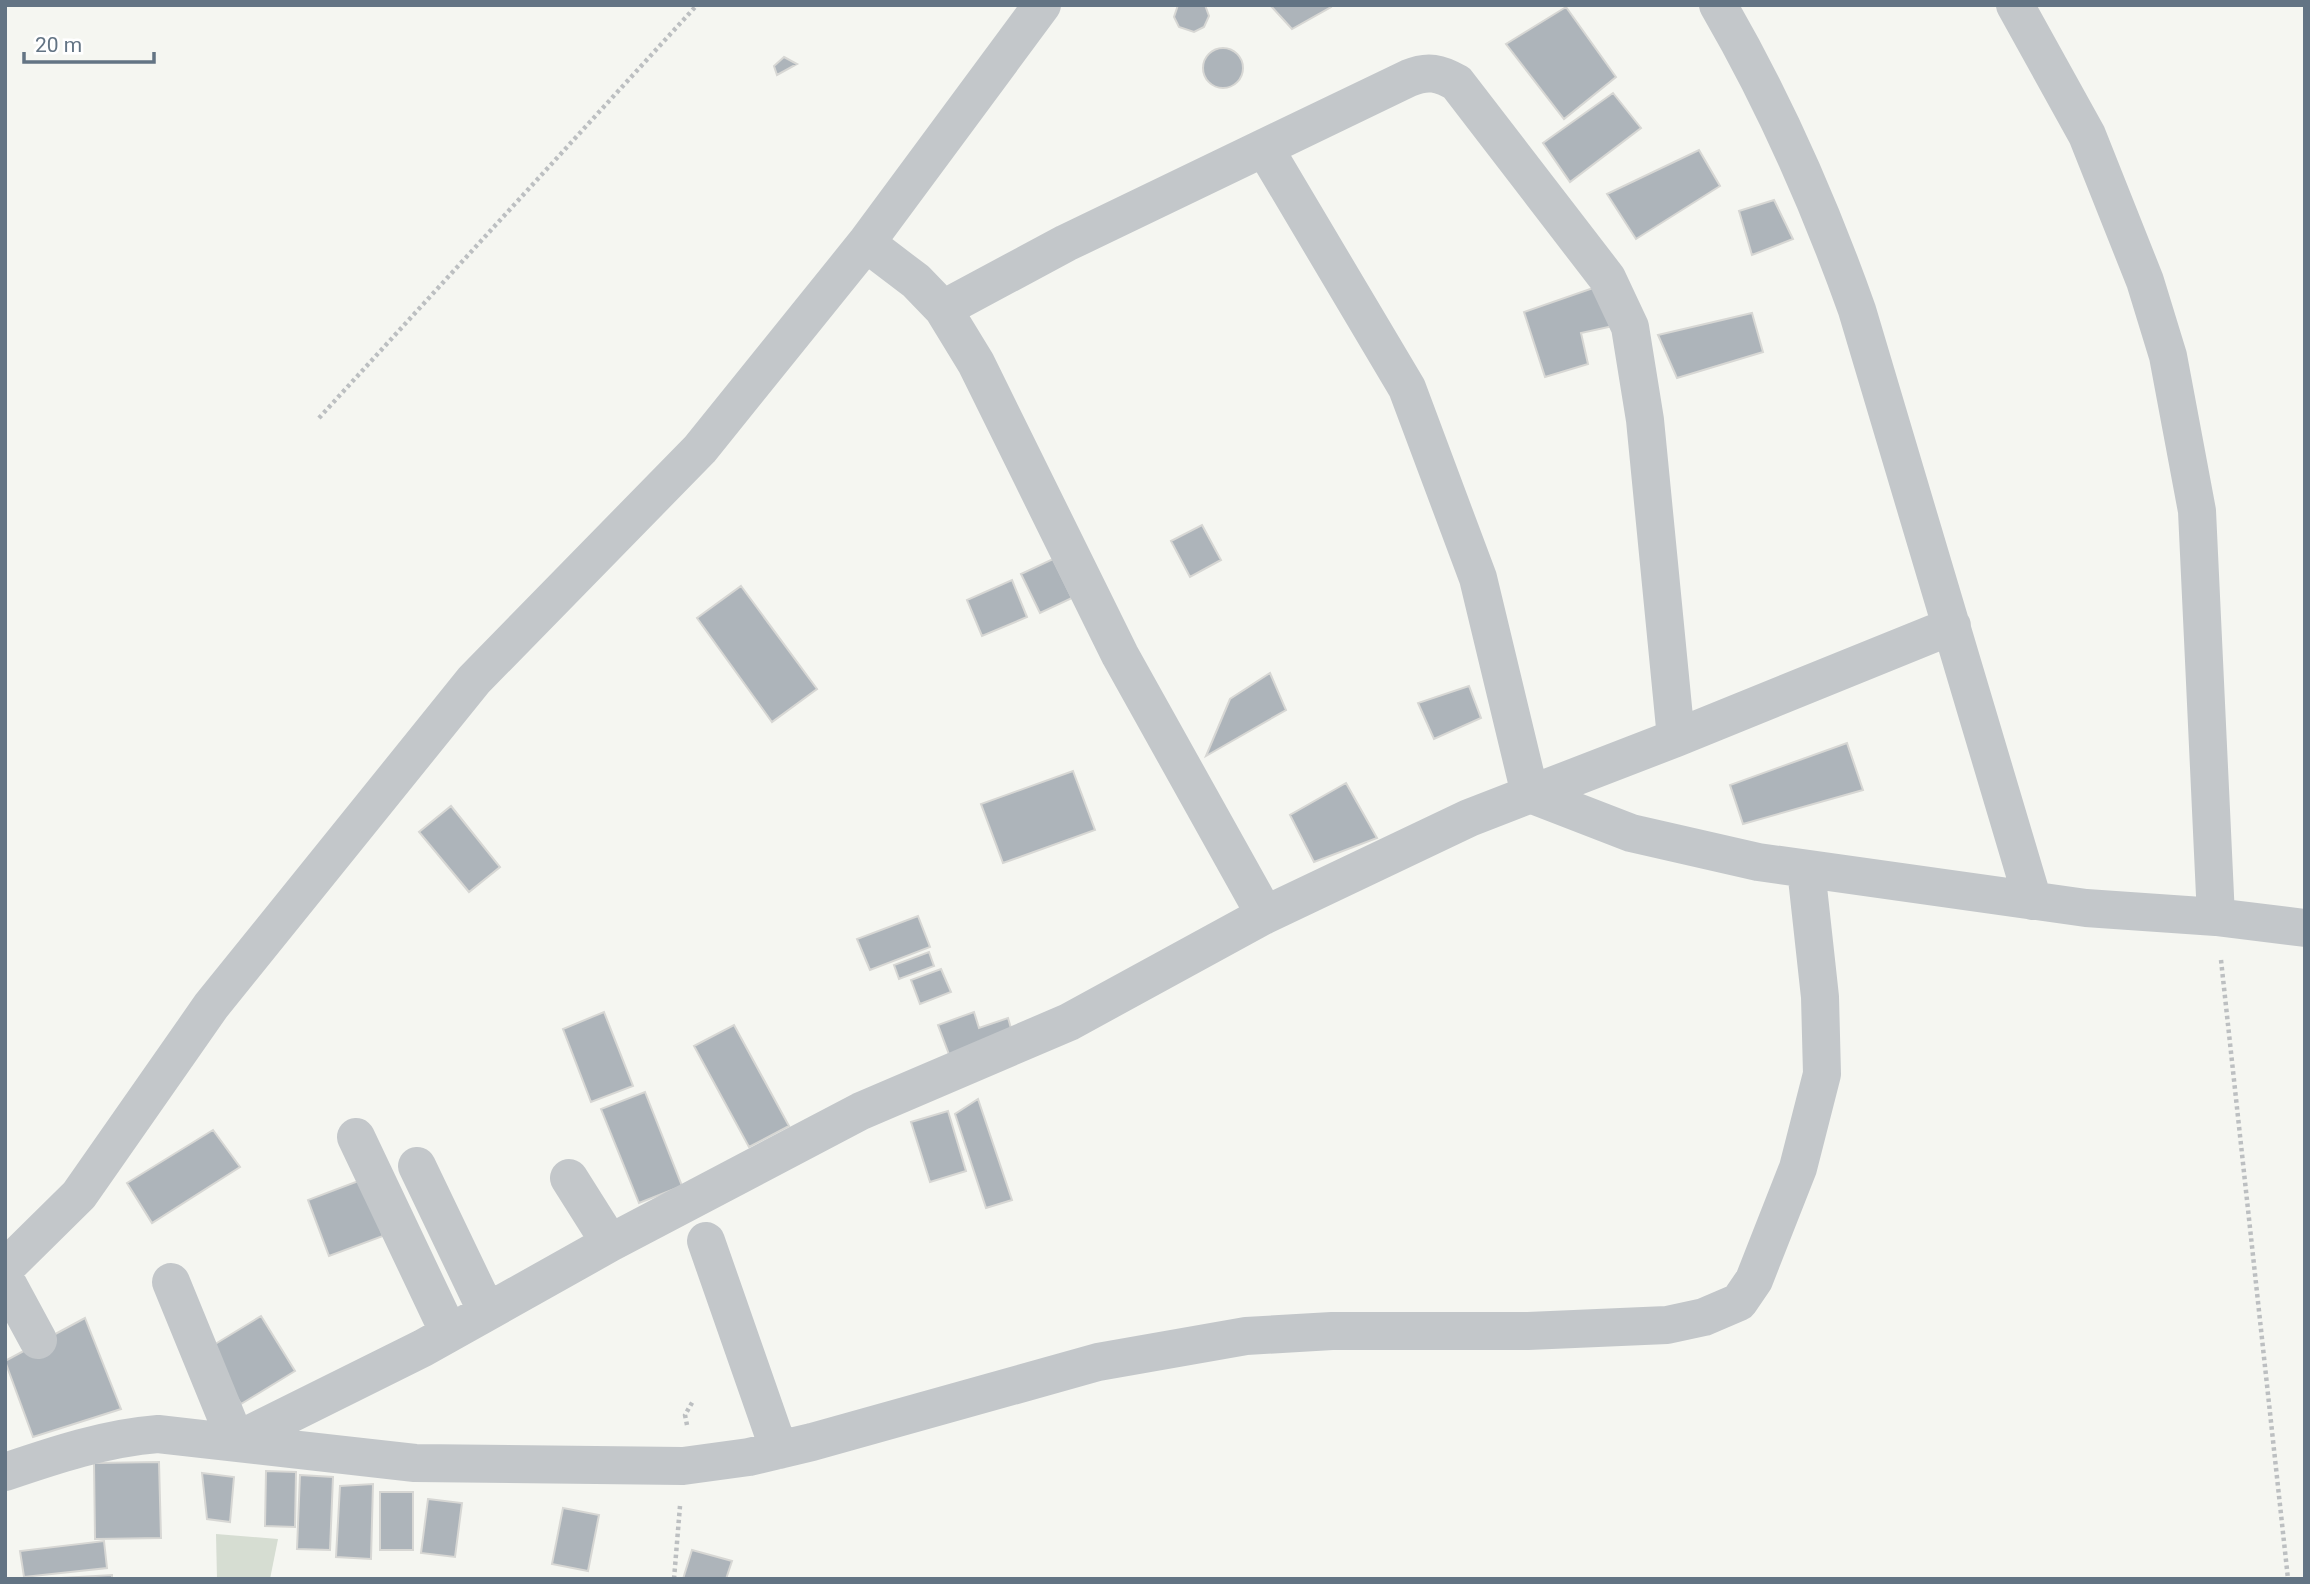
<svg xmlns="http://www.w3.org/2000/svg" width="2310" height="1584" viewBox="0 0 2310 1584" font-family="Roboto,sans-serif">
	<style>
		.green { fill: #d6ddd2 }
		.building { fill: #adb4ba; stroke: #d7d7d4; stroke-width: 2 }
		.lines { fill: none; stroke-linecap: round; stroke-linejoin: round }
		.path { stroke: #bcbfc1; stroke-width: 4.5; stroke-dasharray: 3.5 3.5; stroke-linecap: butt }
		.minor { stroke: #c3c7ca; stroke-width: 38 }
	</style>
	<rect width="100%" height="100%" fill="#f5f6f1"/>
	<path class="green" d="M216,1534L278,1539L270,1579H217Z"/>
	<path class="building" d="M1205,5L1209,16L1204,27L1194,32L1179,27L1174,17L1178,5Z
		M1270,5H1330L1331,7L1292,29Z
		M1566,7L1616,77L1564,119L1506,44Z
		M1203 68a20 20 0 1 1 40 0a20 20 0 1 1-40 0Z
		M784,57L797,64L777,75L774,66Z
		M1613,93L1641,128L1570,182L1543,143Z
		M1699,150L1720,186L1636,239L1607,194Z
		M1774,200L1793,239L1752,255L1739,211Z
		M1596,287L1613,326L1581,333L1588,364L1545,377L1524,312Z
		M1752,313L1763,352L1677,378L1658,335Z
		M1202,525L1221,560L1190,577L1171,541Z
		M1053,559L1072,598L1040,613L1021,574Z
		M1012,580L1027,617L982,636L967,600Z
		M741,586L817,689L772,722L697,618Z
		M1270,673L1286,710L1206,756L1230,699Z
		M1469,686L1481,718L1434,739L1418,703Z
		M1847,743L1863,790L1743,824L1730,785Z
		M1073,771L1095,830L1003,863L981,804Z
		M1346,783L1377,838L1314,862L1290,815Z
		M451,806L500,867L469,892L419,832Z
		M918,916L930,947L870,970L857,939Z
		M929,952L934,966L899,979L894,965Z
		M941,969L951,992L920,1004L911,980Z
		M604,1012L633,1086L591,1102L563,1029Z
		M974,1012L979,1028L1008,1018L1013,1035L950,1057L938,1025Z
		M734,1025L789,1126L749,1147L694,1046Z
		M645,1092L682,1186L639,1203L601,1109Z
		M978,1099L1012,1200L986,1208L955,1114Z
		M948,1111L966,1171L930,1182L911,1122Z
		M213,1130L240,1167L152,1223L127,1183Z
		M361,1180L383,1236L329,1256L308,1200Z
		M261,1316L295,1371L241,1404L207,1349Z
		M85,1318L121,1409L33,1437L5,1361Z
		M159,1462L161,1538L95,1539L94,1463Z
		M266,1471L296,1472L295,1527L265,1526Z
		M202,1473L234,1477L230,1522L207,1519Z
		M300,1475L333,1477L330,1550L297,1549Z
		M373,1484L371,1559L336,1557L340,1486Z
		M380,1492H413V1550H380Z
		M428,1499L462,1503L455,1557L421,1553Z
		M563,1508L599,1515L588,1571L552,1564Z
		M104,1541L107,1568L24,1577L20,1551Z
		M692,1550L732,1561L726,1579H683Z
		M112,1575V1579H44Z"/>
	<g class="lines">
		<path class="path" d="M319,418L697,5
			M2221,960L2288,1579
			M687,1425L685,1415L693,1401
			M674,1579L680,1506"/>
		<path class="minor" d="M1718,5C1775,103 1819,203 1857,310L2033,901
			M2015,5L2087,135L2145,281L2168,356L2197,511L2216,917
			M1265,149L1407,388L1478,578L1530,794L1631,833L1758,862L2086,908L2216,917L2305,928
			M866,243L916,281L943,309L976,363L1120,655L1265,915
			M943,309L1066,243L1409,78C1428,70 1440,73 1457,83L1607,278L1630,327L1645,420L1676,738
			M356,1137L449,1333
			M417,1166L487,1312
			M569,1178L610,1243
			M706,1241L779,1450
			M5,1268L79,1195L211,1006L474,680L700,449L866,243L1042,5
			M5,1279L38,1340
			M171,1282L236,1441
			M236,1441L423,1348L610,1243L861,1111L1069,1022L1265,915L1469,818L1676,738L1952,626
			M5,1472C55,1455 106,1438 158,1434L415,1463L683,1466L749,1457L812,1442L1098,1362L1246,1336L1332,1331H1528L1667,1325L1704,1317L1739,1302L1754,1280L1798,1168L1822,1074L1820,997L1806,869"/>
	</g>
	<rect width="2310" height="1584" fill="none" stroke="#637484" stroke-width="14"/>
	<path d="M24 52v10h130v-10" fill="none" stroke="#637484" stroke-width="3.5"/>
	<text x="35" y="52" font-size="21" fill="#637484" stroke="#ffffff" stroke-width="5" paint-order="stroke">20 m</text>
</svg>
